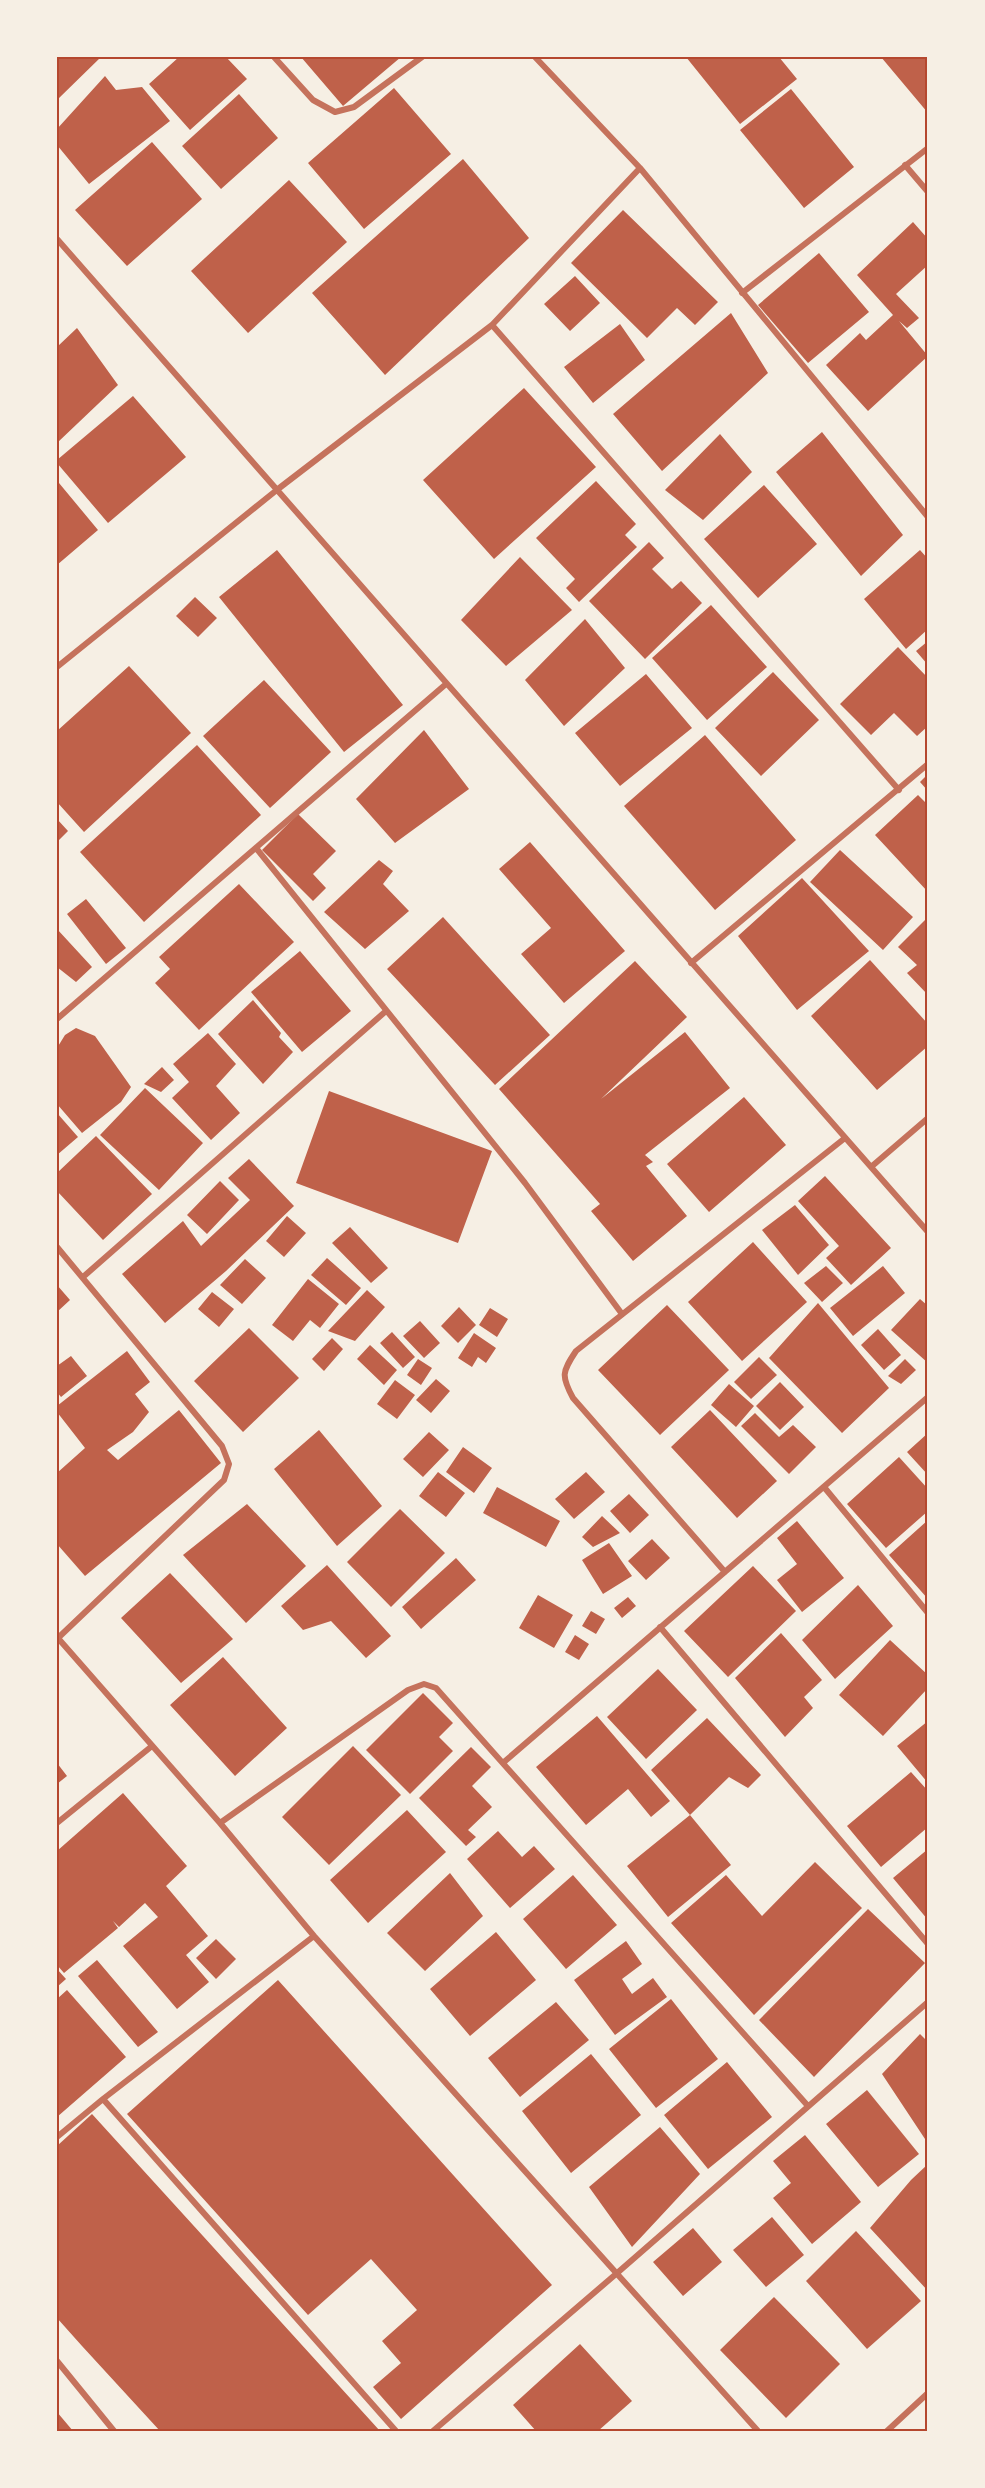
<svg xmlns="http://www.w3.org/2000/svg" width="985" height="2488" viewBox="0 0 985 2488" font-family="'Titillium Web',sans-serif">
	<style>
		.building { fill: #bf614a }
		.lines { fill: none; stroke-linecap: round; stroke-linejoin: round }
		.minor { stroke: #c5725c; stroke-width: 6 }
		.neatline { fill: none; stroke: #b5482f; stroke-width: 2 }
	</style>
	<rect width="100%" height="100%" fill="#f6efe4"/>
	<path class="building" d="M57,57H101L57,100Z
		M179,57H226L247,79L190,130L149,84Z
		M301,57H401L343,106Z
		M686,57H779L797,79L740,124Z
		M881,57H928V113Z
		M105,76L116,90L142,87L170,121L89,184L57,145V129Z
		M394,88L451,154L364,229L308,163Z
		M791,89L854,167L804,208L740,130Z
		M239,94L278,138L221,189L182,146Z
		M152,142L202,199L127,266L75,210Z
		M463,159L529,238L385,375L312,293Z
		M289,180L347,242L248,333L191,271Z
		M623,210L718,302L695,325L677,308L647,338L571,263Z
		M913,222L928,239V265L896,294L919,318L907,328L899,321L928,356L868,411L826,365L860,333L866,340L893,315L857,275Z
		M819,253L869,312L808,363L758,305Z
		M575,276L600,303L570,331L544,304Z
		M731,313L768,373L662,471L613,414Z
		M620,324L645,360L593,403L564,367Z
		M77,328L118,385L57,443V347Z
		M524,388L596,467L494,559L423,480Z
		M133,396L186,457L108,523L57,463V460Z
		M822,432L903,535L861,576L776,472Z
		M720,434L752,472L703,520L665,490Z
		M596,481L636,524L625,535L637,547L579,602L566,588L575,579L536,538Z
		M59,483L98,530L57,565V484Z
		M764,485L817,544L758,598L704,539Z
		M649,542L664,558L652,569L672,589L681,581L702,603L645,659L589,601Z
		M277,550L403,705L344,752L219,597Z
		M920,550L928,559V629L906,649L864,599Z
		M520,557L572,610L506,666L461,620Z
		M195,597L217,618L198,637L176,616Z
		M711,605L767,667L707,720L652,658Z
		M585,619L625,668L564,726L525,680Z
		M928,641V665L916,651Z
		M898,647L928,678V726L917,736L894,713L871,735L840,704Z
		M129,666L191,733L84,832L57,802V731Z
		M773,672L819,720L761,776L715,728Z
		M646,674L692,728L620,786L575,733Z
		M264,680L331,752L270,808L203,736Z
		M424,730L469,789L395,843L356,799Z
		M705,735L796,840L715,910L624,806Z
		M197,745L261,815L144,922L80,852Z
		M928,774V791L920,782Z
		M918,795L928,805V892L875,835Z
		M298,814L336,851L313,874L326,888L313,901L262,850Z
		M57,819L68,831L57,842Z
		M530,842L625,951L564,1003L521,954L551,928L499,869Z
		M840,850L913,917L883,950L810,882Z
		M379,860L393,871L383,884L409,911L365,949L324,912Z
		M802,878L869,951L797,1010L738,936Z
		M239,884L294,942L199,1030L155,983L170,969L159,957Z
		M86,899L126,948L106,964L67,914Z
		M443,917L550,1035L495,1085L387,969Z
		M928,917V995L907,973L917,965L898,947Z
		M57,929L92,967L76,982L57,967Z
		M300,951L351,1011L302,1052L251,992Z
		M870,960L928,1024V1046L877,1090L811,1016Z
		M635,961L687,1017L601,1099L685,1032L730,1088L645,1155L653,1162L646,1166L687,1216L633,1261L591,1211L600,1204L499,1089Z
		M253,1000L281,1033L279,1037L293,1052L263,1084L218,1034Z
		M76,1028L95,1036L131,1087L121,1102L82,1133L57,1104V1048L65,1035Z
		M208,1033L236,1064L216,1086L240,1113L211,1140L172,1098L189,1082L173,1064Z
		M162,1067L174,1080L161,1092L144,1084Z
		M145,1088L203,1143L159,1190L100,1135Z
		M329,1091L492,1151L458,1243L296,1183Z
		M744,1097L786,1145L709,1212L667,1164Z
		M57,1113L78,1137L57,1155Z
		M96,1136L152,1194L103,1240L57,1191V1173Z
		M249,1159L294,1206L226,1271L165,1323L122,1274L183,1221L201,1246L250,1200L228,1178Z
		M825,1176L891,1248L851,1285L826,1258L839,1246L798,1201Z
		M220,1181L239,1200L207,1234L187,1215Z
		M795,1205L829,1245L798,1275L762,1230Z
		M287,1216L306,1233L284,1257L266,1241Z
		M350,1227L388,1268L371,1283L332,1243Z
		M753,1242L807,1302L742,1361L688,1302Z
		M327,1258L361,1288L346,1305L311,1275Z
		M245,1259L266,1278L242,1304L220,1285Z
		M826,1266L843,1283L822,1302L804,1283Z
		M883,1266L905,1293L853,1336L830,1308Z
		M308,1279L339,1304L320,1328L310,1320L293,1341L272,1325Z
		M57,1285L70,1300L57,1312Z
		M367,1290L385,1307L355,1341L328,1331Z
		M212,1292L234,1309L219,1327L198,1309Z
		M920,1299L928,1306V1363L891,1330Z
		M818,1303L889,1388L842,1433L769,1358Z
		M667,1305L729,1370L660,1435L598,1370Z
		M459,1307L476,1325L458,1343L441,1326Z
		M490,1308L508,1319L497,1337L479,1325Z
		M420,1321L440,1343L424,1358L403,1336Z
		M249,1328L299,1378L243,1432L194,1381Z
		M878,1329L901,1355L884,1370L861,1345Z
		M392,1332L415,1357L403,1368L380,1343Z
		M474,1333L496,1348L486,1363L478,1357L472,1367L458,1358Z
		M332,1338L343,1349L324,1371L312,1359Z
		M370,1345L397,1370L384,1385L357,1359Z
		M127,1351L150,1382L135,1394L149,1412L133,1432L107,1450L118,1460L179,1410L221,1463L85,1576L57,1544V1473L85,1448L57,1412V1406Z
		M71,1356L87,1376L61,1397L57,1392V1366Z
		M759,1357L777,1375L751,1399L734,1382Z
		M418,1359L432,1368L421,1385L407,1375Z
		M905,1359L916,1370L901,1384L888,1376Z
		M436,1379L450,1391L431,1413L416,1400Z
		M395,1380L415,1395L397,1419L377,1404Z
		M780,1382L804,1407L780,1430L756,1406Z
		M729,1384L754,1406L736,1427L711,1405Z
		M710,1410L777,1481L737,1518L671,1447Z
		M755,1413L779,1437L793,1425L816,1447L789,1474L741,1426Z
		M319,1430L382,1506L337,1546L274,1469Z
		M429,1432L449,1450L423,1477L403,1459Z
		M928,1433V1475L907,1452Z
		M463,1447L492,1468L474,1493L446,1472Z
		M899,1457L928,1489V1511L886,1548L847,1504Z
		M438,1472L465,1493L446,1517L419,1496Z
		M586,1472L605,1492L574,1519L555,1499Z
		M497,1487L560,1521L546,1547L483,1513Z
		M629,1494L649,1515L630,1533L610,1511Z
		M247,1504L306,1566L246,1623L183,1555Z
		M400,1509L445,1553L391,1607L347,1562Z
		M602,1516L620,1533L593,1547L582,1537Z
		M928,1520V1599L889,1555Z
		M797,1521L844,1578L802,1612L777,1580L797,1564L777,1538Z
		M652,1539L670,1558L646,1580L628,1561Z
		M609,1543L632,1576L603,1594L582,1560Z
		M456,1558L476,1580L421,1629L402,1607Z
		M327,1565L391,1636L366,1658L331,1621L303,1630L281,1606Z
		M753,1566L796,1611L728,1677L684,1631Z
		M170,1573L233,1639L181,1683L121,1618Z
		M858,1585L893,1626L835,1679L802,1640Z
		M538,1595L573,1615L554,1648L519,1628Z
		M628,1597L636,1606L622,1618L614,1608Z
		M591,1611L605,1619L596,1634L582,1626Z
		M781,1633L822,1680L804,1697L813,1708L785,1737L735,1678Z
		M575,1635L589,1644L579,1660L565,1652Z
		M890,1640L928,1675V1688L883,1736L839,1695Z
		M223,1657L287,1728L235,1776L170,1705Z
		M658,1669L697,1710L646,1759L607,1717Z
		M423,1693L453,1723L439,1737L453,1751L410,1794L366,1750Z
		M597,1716L670,1801L651,1817L628,1789L586,1825L536,1767Z
		M707,1718L761,1775L748,1788L729,1777L690,1815L731,1865L668,1917L627,1866L690,1815L651,1770Z
		M928,1721V1783L897,1746Z
		M353,1746L401,1795L329,1865L282,1817Z
		M471,1747L491,1767L472,1786L492,1807L468,1830L476,1837L466,1846L419,1798Z
		M57,1763L67,1776L57,1784Z
		M911,1772L928,1791V1827L881,1867L847,1826Z
		M123,1793L187,1866L166,1886L208,1936L186,1955L209,1982L177,2009L123,1946L158,1917L145,1903L119,1927L113,1921L118,1928L64,1973L57,1965V1851Z
		M407,1810L446,1852L368,1923L330,1880Z
		M498,1831L522,1857L534,1846L555,1869L510,1908L467,1859Z
		M928,1849V1920L893,1878Z
		M815,1862L862,1908L754,2015L671,1923L726,1875L762,1916Z
		M450,1873L483,1916L425,1971L387,1933Z
		M573,1875L617,1925L566,1969L523,1919Z
		M868,1909L925,1963L814,2077L759,2020Z
		M496,1932L536,1980L470,2036L430,1989Z
		M216,1939L236,1959L216,1979L196,1958Z
		M626,1941L642,1964L622,1979L632,1994L653,1978L667,1997L615,2035L574,1980Z
		M97,1960L158,2032L138,2047L78,1976Z
		M57,1969L66,1979L57,1987Z
		M278,1980L552,2285L401,2419L373,2387L401,2363L382,2341L417,2310L371,2259L308,2315L127,2114Z
		M67,1990L126,2057L57,2117V1999Z
		M671,1999L718,2059L656,2108L609,2049Z
		M556,2002L589,2040L520,2097L488,2058Z
		M920,2034L928,2042V2136L925,2139L882,2074Z
		M591,2054L641,2115L571,2173L522,2111Z
		M727,2062L772,2117L708,2169L664,2115Z
		M867,2090L919,2154L878,2187L826,2124Z
		M92,2114L203,2236L380,2431H160L82,2346L57,2318V2146Z
		M660,2127L700,2174L632,2247L589,2187Z
		M805,2135L861,2202L812,2244L773,2198L791,2183L773,2161Z
		M928,2164V2291L870,2228L911,2180Z
		M772,2217L804,2255L766,2287L733,2250Z
		M693,2228L722,2262L683,2296L653,2262Z
		M856,2231L921,2301L867,2349L806,2281Z
		M774,2297L840,2364L786,2418L720,2350Z
		M580,2344L632,2401L598,2431H536L513,2405Z
		M57,2412L73,2431H57Z"/>
	<g class="lines">
		<path class="minor" d="M274,57L313,100L335,112L354,107L422,57
			M535,57L640,168L928,517
			M905,165L928,192
			M57,239L928,1232
			M742,293L928,148
			M492,325L899,790
			M57,667L278,489L492,325L640,168
			M256,848L525,1183L622,1314
			M691,963L928,764
			M57,1019L446,684
			M871,1167L928,1118
			M57,1247L222,1446L229,1464L224,1480L58,1638
			M83,1277L386,1011
			M824,1487L928,1613
			M725,1572L573,1398C561,1376 562,1372 576,1351L845,1138
			M660,1627L928,1944
			M57,1637L220,1823L314,1936L758,2431
			M504,1762L928,1397
			M57,1823L152,1746
			M220,1823L408,1690L424,1684L436,1688L808,2106
			M314,1936L103,2099L396,2431
			M57,2137L103,2099
			M57,2361L114,2431
			M433,2431L616,2274L928,2002
			M887,2431L928,2393"/>
	</g>
	<rect width="985" height="2488" fill="none" stroke="#f6efe4" stroke-width="117"/>
	<rect x="58" y="58" width="868" height="2372" class="neatline"/>
</svg>
